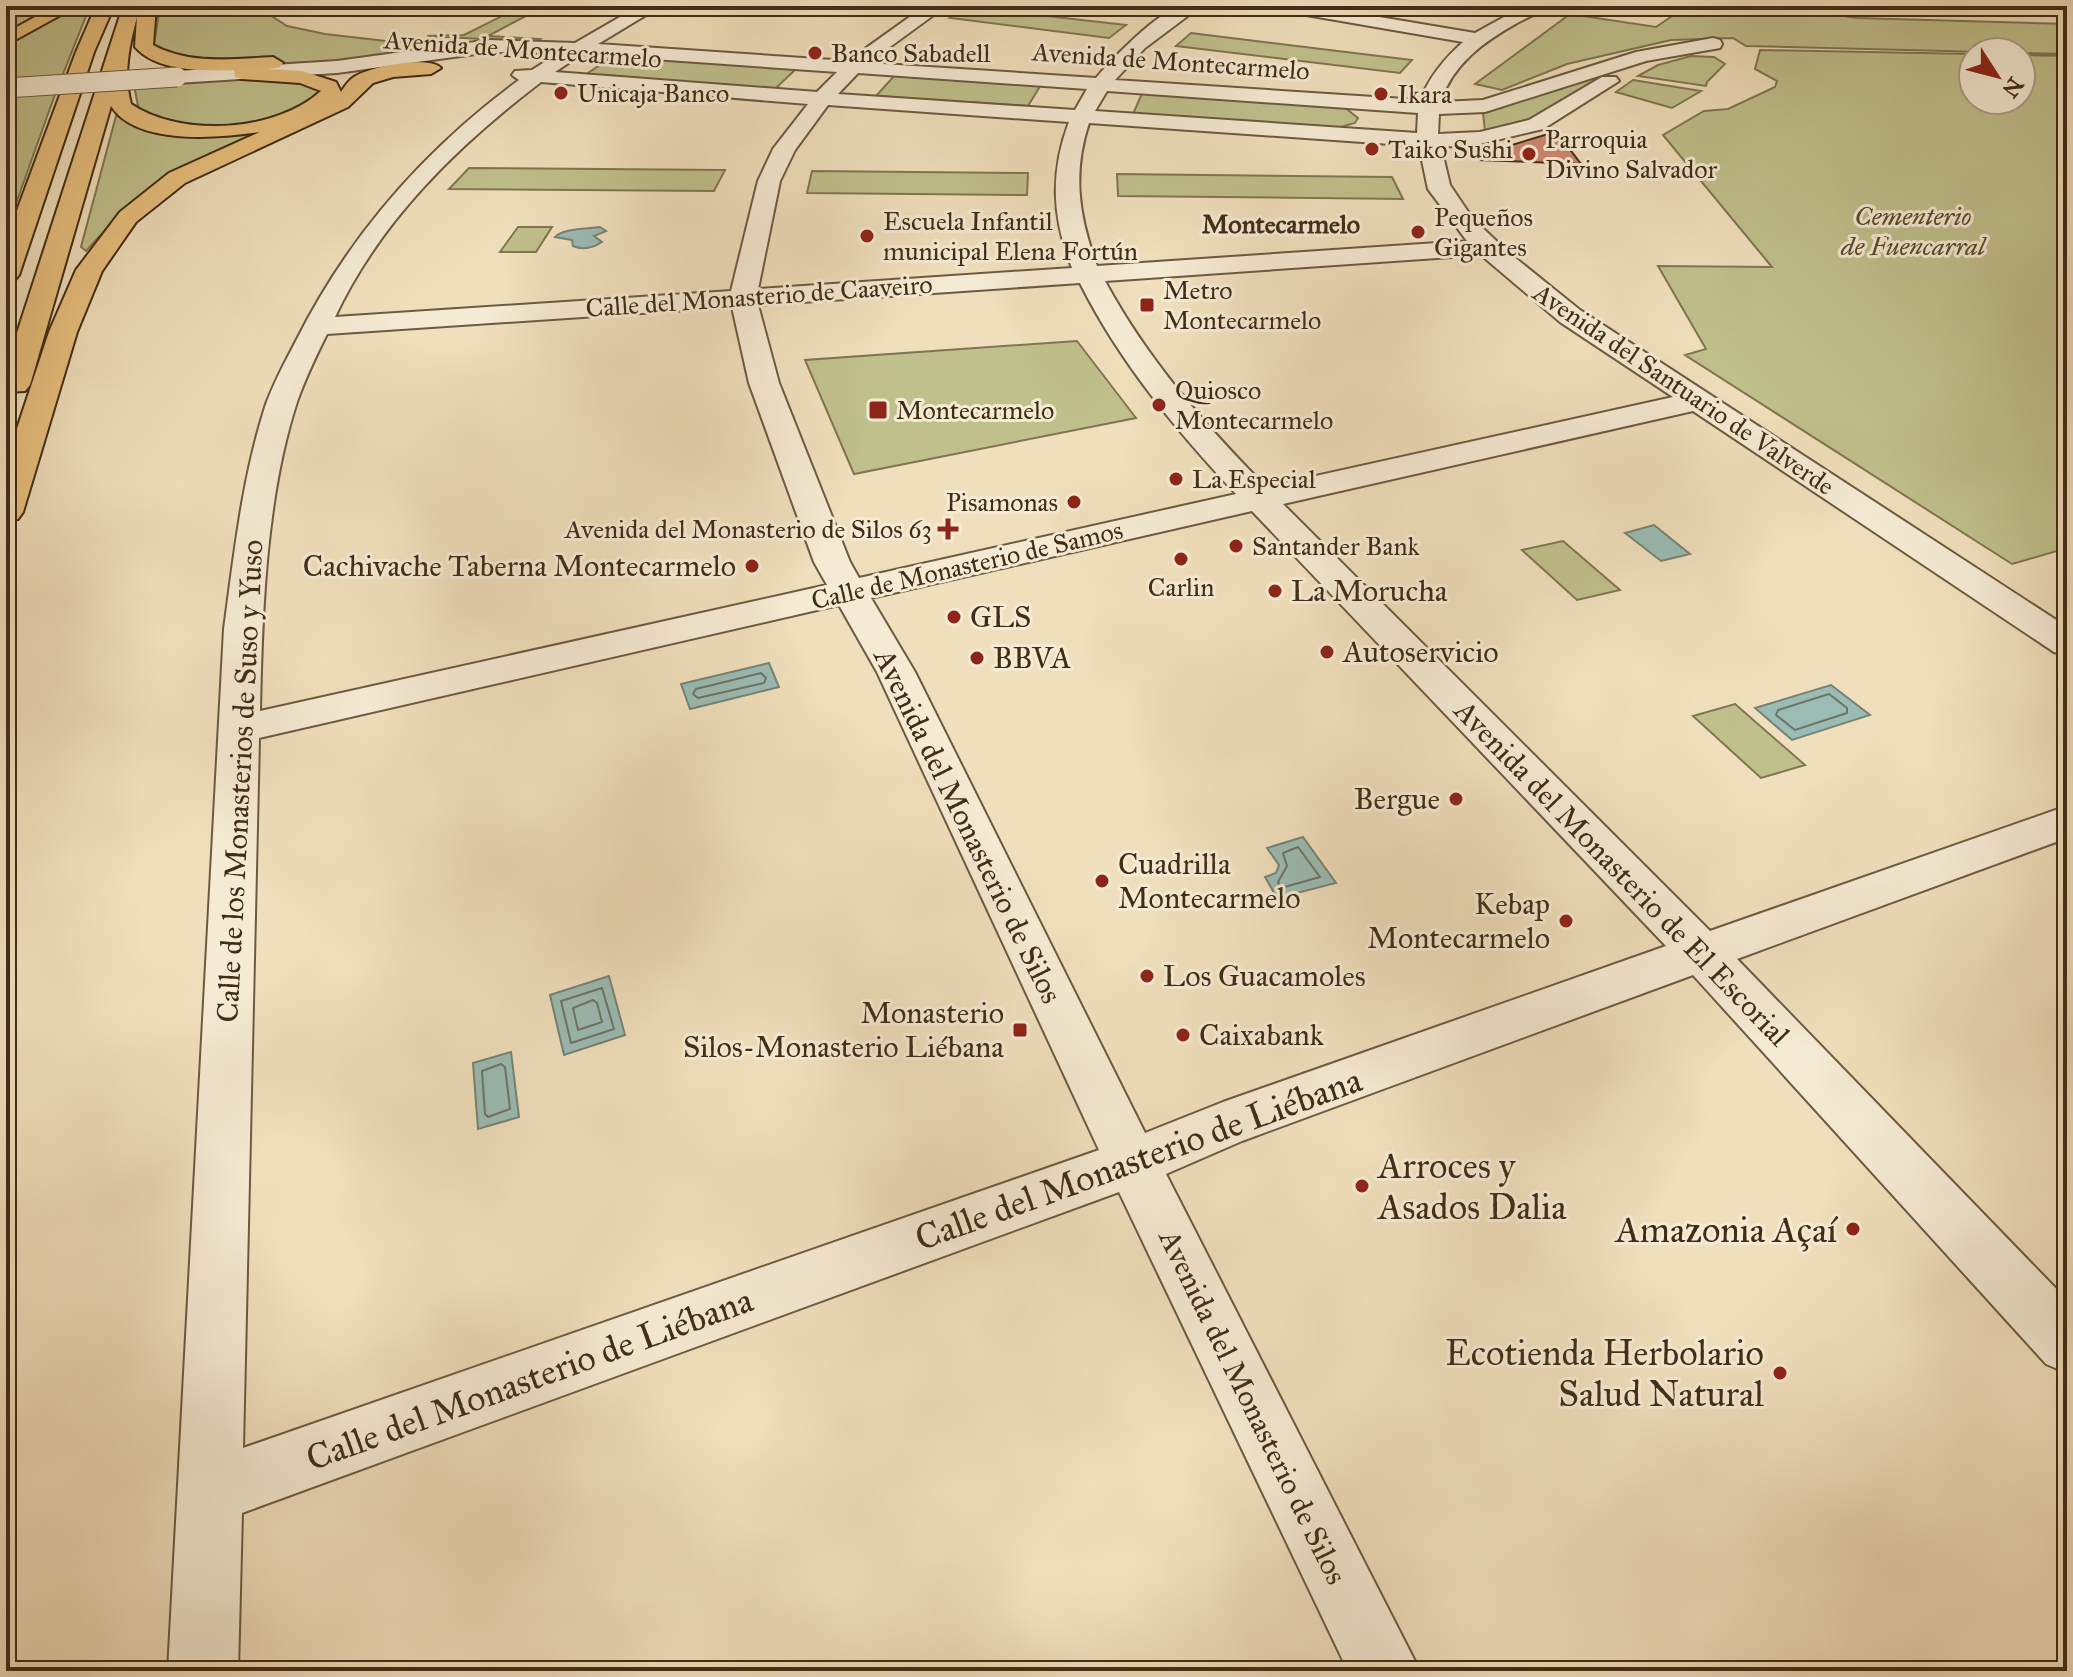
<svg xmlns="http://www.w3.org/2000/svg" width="2073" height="1677" viewBox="0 0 2073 1677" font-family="'IM FELL Great Primer',serif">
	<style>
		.green { fill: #c0c08c; stroke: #807651; stroke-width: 2 }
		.water { fill: #9bbcb5; stroke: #778375; stroke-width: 2 }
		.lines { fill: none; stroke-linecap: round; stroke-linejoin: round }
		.shore { stroke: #6e7466; stroke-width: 2 }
		.building { fill: #cd8670; stroke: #412d16; stroke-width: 2 }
		.minor-casing { stroke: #6d5a40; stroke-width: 4 }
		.highway-casing { stroke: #412d16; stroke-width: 4 }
		.minor { fill: #f5ead3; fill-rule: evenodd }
		.highway { fill: #e8c07e; fill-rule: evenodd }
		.minor-bridge-casing { stroke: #6d5a40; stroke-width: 21; stroke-linecap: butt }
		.minor-bridge { stroke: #f5ead3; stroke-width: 19 }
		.poi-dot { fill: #8f2418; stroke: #f5ead3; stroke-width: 3 }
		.labels { text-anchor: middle; stroke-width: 6; stroke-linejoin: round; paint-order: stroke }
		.far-street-label { font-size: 26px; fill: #412d16; stroke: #f5ead3 }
		.far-poi-label { font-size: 26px; fill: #412d16; stroke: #f5ead3; text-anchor: start }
		.far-park-label { font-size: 26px; font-style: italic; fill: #5a4a2e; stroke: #f5ead3 }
		.far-neighbourhood-label { font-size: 26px; font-weight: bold; fill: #412d16; stroke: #f5ead3 }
		.poi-label { font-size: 30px; fill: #412d16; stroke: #f5ead3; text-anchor: start }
		.street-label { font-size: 30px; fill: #412d16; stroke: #f5ead3 }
		.near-street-label { font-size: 36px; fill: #412d16; stroke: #f5ead3 }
		.near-poi-label { font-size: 36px; fill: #412d16; stroke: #f5ead3; text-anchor: end }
	</style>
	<rect width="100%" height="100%" fill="#f0dfbc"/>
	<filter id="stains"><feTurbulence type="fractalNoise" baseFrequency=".0025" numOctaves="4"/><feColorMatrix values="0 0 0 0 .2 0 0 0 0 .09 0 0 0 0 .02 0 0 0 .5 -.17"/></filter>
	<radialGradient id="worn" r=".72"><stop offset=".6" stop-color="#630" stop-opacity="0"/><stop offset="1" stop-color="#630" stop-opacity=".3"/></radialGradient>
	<path class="green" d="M6,6H58L6,35Z
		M75,6H90L61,79L6,84V44Z
		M160,6H256L287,26L325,34L386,41L458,45C371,60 241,75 156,49L154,45Z
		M522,6H545L488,36L540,39L535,42L427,36L464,35Z
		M1687,6H1779L1857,18L2067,24V54L1746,46L1733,38L1671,40L1567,64L1502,90L1475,84L1570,14L1656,27Z
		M969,7L1126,25L1109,38L950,18Z
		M1191,33L1223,37L1412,60L1400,73L1176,46Z
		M1760,50L1973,54V100H2021V55L2067,56V548L2012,564L1685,355L1706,349L1658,266L1772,267L1663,135L1704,111L1728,109L1775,87L1777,81L1755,69Z
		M615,55L798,67L775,89L585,75Z
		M1691,56L1714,57L1725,64L1707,82L1706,86L1638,76L1658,65Z
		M895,75L1042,83L1028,106L876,96Z
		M224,76L298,79L321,91L318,98C305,105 292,114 278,118C236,131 175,134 138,107L134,84Z
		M1586,77L1599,80L1533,118L1485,131L1483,113Z
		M1633,80L1701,91L1672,108L1616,92Z
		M57,89L14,209L6,228V92Z
		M1143,91L1344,107L1358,118L1355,123L1337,128L1133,114Z
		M116,116L173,133L275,126L119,215L86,251L81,247Z
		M469,168L725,170L714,191L449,189Z
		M812,171L1028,173L1027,195L807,193Z
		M1117,174L1392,177L1403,199L1118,196Z
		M518,227H552L536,252H500Z
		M1077,341L1136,418L854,474L805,360Z
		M1563,541L1620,590L1577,600L1522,550Z
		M1735,704L1805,765L1761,778L1693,716Z"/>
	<path class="water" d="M600,227L606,231L594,236L602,242C593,248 583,250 573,246L572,240L555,237C563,228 587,229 600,227Z
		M1654,525L1690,554L1661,561L1625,533Z
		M769,663L779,687L690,709L681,684Z
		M1831,685L1870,715L1792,740L1755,708Z
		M1303,837L1336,883L1277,898L1265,877L1276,873L1279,865L1267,848Z
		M609,976L625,1035L564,1055L550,995Z
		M511,1052L519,1117L478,1129L473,1063Z"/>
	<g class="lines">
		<path class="shore" d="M761,673L766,678L764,683L698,698L693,694L696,689Z
			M1829,694L1847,708V713L1795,730L1776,715L1778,710Z
			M1298,847L1320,877L1281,888L1278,882L1287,866L1283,853Z
			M602,988L614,1029L571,1043L561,1001Z
			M593,1000L597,1003L602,1022L578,1030L573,1008Z
			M501,1064L505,1067L510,1109L488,1117L485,1114L482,1071Z"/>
	</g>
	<path class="building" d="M1548,134H1558L1581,164L1479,160V155Z"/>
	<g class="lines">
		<defs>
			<path id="minor" d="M639,6H661L598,44L848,61L925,6H946L868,63L1096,78C1112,59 1158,11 1182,6C1187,5 1195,6 1201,6L1145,48L1115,80L1420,100C1430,76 1444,59 1463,42L1283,11L1274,6H1314L1475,33L1524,6H1546C1538,14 1528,17 1519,22C1483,42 1454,63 1440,102L1483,100L1636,52L1713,38L1720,40L1722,44L1720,48L1646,61L1485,112L1439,114L1438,134L1480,132L1529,120L1602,77H1616L1619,81L1543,129L1480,144L1441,147L1450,185L1473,219L1508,252L1580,310L2067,627V656L2054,652L1693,411L1283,504L1710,931L2067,806V838L1737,959L2067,1300V1373L2046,1364L1693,975L1242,1141L1166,1174L1420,1671H1348L1119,1192L242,1513L238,1671H168L224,629C234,555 242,479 265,407C273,384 285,362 296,341C348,237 424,150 519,80L512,75L515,71L532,70L559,53L490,52L337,73L177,83L167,77L177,71L337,61L490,40L575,43ZM582,54L837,72L817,92L555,72ZM858,73L1087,89L1075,110L838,94ZM541,82L808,104L773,149L758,181L731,291L335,317C380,221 457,146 541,82ZM1107,91L1418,113L1417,133L1095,111ZM828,105L1069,122C1050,172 1052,218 1072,268L758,289L780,181L795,150ZM1089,123L1419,146L1428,189L1467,241L1097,266C1079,217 1072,174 1089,123ZM1481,255L1560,322L1673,397L1266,487C1205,425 1147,359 1105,281ZM1080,283C1119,361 1176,430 1236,494L859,578L850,562L779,383L758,305ZM732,307L749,383L814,562L827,585L260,711C262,611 266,497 297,402C305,379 316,356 327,334ZM1252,511L1666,946L1223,1102L1145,1133L915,672L871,598ZM839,605L877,672L1099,1150L243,1448L259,738Z"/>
			<path id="highway" d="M55,6H77L6,45V33Z
				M96,6H114L94,52L19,275L15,280L6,283V240L76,52Z
				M123,6H156L153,45C189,65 233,59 273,57L283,63L280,67L268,69L302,71L336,82L341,92C345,86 348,81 354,77C369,67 428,55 441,68L431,74L393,77L373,83L348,107L185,183L136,222L102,271L77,332L23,512L18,519L6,522V462L49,332L76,270L120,212L169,173L260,132C220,138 136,146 111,106L30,385L25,391L6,392V367ZM137,17L135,47C157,72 204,71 234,70L235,77L242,79L300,83L321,91C276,132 181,138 131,104C123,74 129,47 137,17Z"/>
		</defs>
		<use href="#minor" class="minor-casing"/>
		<use href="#highway" class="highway-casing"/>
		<use href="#minor" class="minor"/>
		<use href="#highway" class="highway"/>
		<defs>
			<path id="minor-bridge" d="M6,88L177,77"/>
		</defs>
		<use href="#minor-bridge" class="minor-bridge-casing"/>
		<use href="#minor-bridge" class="minor-bridge"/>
	</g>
	<g class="poi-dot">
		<circle cx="815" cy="53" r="8"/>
		<circle cx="561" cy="93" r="8"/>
		<circle cx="1381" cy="94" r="8"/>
		<circle cx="1372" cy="149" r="8"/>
		<circle cx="1529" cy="154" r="8"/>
		<circle cx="1418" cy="232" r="8"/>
		<circle cx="867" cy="236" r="8"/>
		<rect x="1139" y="297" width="16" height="16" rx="4"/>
		<circle cx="1159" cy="405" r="8"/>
		<rect x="868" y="400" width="20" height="20" rx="4"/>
		<circle cx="1176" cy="479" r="8"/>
		<circle cx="1074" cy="502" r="8"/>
		<path d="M944 517h8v8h8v8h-8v8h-8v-8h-8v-8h8z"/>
		<circle cx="1236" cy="546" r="8"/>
		<circle cx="1181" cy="559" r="8"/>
		<circle cx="752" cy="566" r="8"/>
		<circle cx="1275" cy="591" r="8"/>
		<circle cx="954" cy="617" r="8"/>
		<circle cx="1327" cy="652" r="8"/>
		<circle cx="977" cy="658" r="8"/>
		<circle cx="1456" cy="799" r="8"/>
		<circle cx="1102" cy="881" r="8"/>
		<circle cx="1566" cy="921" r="8"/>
		<circle cx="1147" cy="976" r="8"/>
		<rect x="1012" y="1022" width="16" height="16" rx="4"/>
		<circle cx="1183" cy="1035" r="8"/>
		<circle cx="1362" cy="1186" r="8"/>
		<circle cx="1853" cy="1229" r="8"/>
		<circle cx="1780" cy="1373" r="8"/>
	</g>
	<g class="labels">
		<g class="far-street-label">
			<text transform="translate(523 49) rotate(4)" y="9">Avenida de Montecarmelo</text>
			<text transform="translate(1171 61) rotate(4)" y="9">Avenida de Montecarmelo</text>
			<text transform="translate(759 296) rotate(-4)" y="9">Calle del Monasterio de Caaveiro</text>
			<text transform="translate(1684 389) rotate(34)" y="9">Avenida del Santuario de Valverde</text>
			<text transform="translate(967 565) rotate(-13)" y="9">Calle de Monasterio de Samos</text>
		</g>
		<g class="far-poi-label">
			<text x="831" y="62">Banco Sabadell</text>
			<text x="577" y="102">Unicaja Banco</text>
			<text x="1397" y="103">Ikara</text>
			<text x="1545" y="148">Parroquia<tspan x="1545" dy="30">Divino Salvador</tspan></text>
			<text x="1388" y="158">Taiko Sushi</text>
			<text x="1434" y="226">Pequeños<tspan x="1434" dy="30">Gigantes</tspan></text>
			<text x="883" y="230">Escuela Infantil<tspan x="883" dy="30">municipal Elena Fortún</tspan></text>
			<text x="1163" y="299">Metro<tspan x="1163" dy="30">Montecarmelo</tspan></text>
			<text x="1175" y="399">Quiosco<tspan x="1175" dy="30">Montecarmelo</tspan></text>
			<text x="896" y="419">Montecarmelo</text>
			<text x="1192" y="488">La Especial</text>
			<text x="1058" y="511" text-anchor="end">Pisamonas</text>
			<text x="932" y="538" text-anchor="end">Avenida del Monasterio de Silos 63</text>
			<text x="1252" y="555">Santander Bank</text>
			<text x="1181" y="596" text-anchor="middle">Carlin</text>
		</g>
		<g class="far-park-label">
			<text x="1913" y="225">Cementerio<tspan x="1913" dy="30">de Fuencarral</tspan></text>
		</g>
		<g class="far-neighbourhood-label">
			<text x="1281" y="233">Montecarmelo</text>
		</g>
		<g class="poi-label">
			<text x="736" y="576" text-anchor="end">Cachivache Taberna Montecarmelo</text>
			<text x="1291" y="601">La Morucha</text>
			<text x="970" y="627">GLS</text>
			<text x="1343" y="662">Autoservicio</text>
			<text x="993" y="668">BBVA</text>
			<text x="1440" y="809" text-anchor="end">Bergue</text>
			<text x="1118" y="874">Cuadrilla<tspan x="1118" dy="34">Montecarmelo</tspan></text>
			<text x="1550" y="914" text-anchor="end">Kebap<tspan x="1550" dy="34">Montecarmelo</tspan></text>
			<text x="1163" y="986">Los Guacamoles</text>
			<text x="1004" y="1023" text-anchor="end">Monasterio<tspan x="1004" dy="34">Silos-Monasterio Liébana</tspan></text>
			<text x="1199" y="1045">Caixabank</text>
		</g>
		<g class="street-label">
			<text transform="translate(240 781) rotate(-87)" y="10">Calle de los Monasterios de Suso y Yuso</text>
			<text transform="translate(968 826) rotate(64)" y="10">Avenida del Monasterio de Silos</text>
			<text transform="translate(1622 873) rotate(46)" y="10">Avenida del Monasterio de El Escorial</text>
			<text transform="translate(1253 1407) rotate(64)" y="10">Avenida del Monasterio de Silos</text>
		</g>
		<g class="near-street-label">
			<text transform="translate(1138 1158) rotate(-20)" y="13">Calle del Monasterio de Liébana</text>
			<text transform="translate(529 1378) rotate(-20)" y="13">Calle del Monasterio de Liébana</text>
		</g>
		<g class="near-poi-label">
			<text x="1378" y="1178" text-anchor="start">Arroces y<tspan x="1378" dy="41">Asados Dalia</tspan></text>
			<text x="1837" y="1242">Amazonia Açaí</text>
			<text x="1764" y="1365">Ecotienda Herbolario<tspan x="1764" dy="41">Salud Natural</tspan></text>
		</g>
	</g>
	<rect width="2073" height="1677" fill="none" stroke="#f0dfbc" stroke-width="32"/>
	<rect x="8" y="8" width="2057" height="1661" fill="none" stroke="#412d16" stroke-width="4"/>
	<rect x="16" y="16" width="2041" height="1645" fill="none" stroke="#412d16" stroke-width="2"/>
	<g transform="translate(1997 76) rotate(126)"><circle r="38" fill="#f5ead3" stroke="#ad9e87" stroke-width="2"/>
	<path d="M0-6L14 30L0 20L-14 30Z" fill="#8f2418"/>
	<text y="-12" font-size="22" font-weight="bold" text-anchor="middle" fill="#412d16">N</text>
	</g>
	<rect width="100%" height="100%" filter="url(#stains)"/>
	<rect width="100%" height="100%" fill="url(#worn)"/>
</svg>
